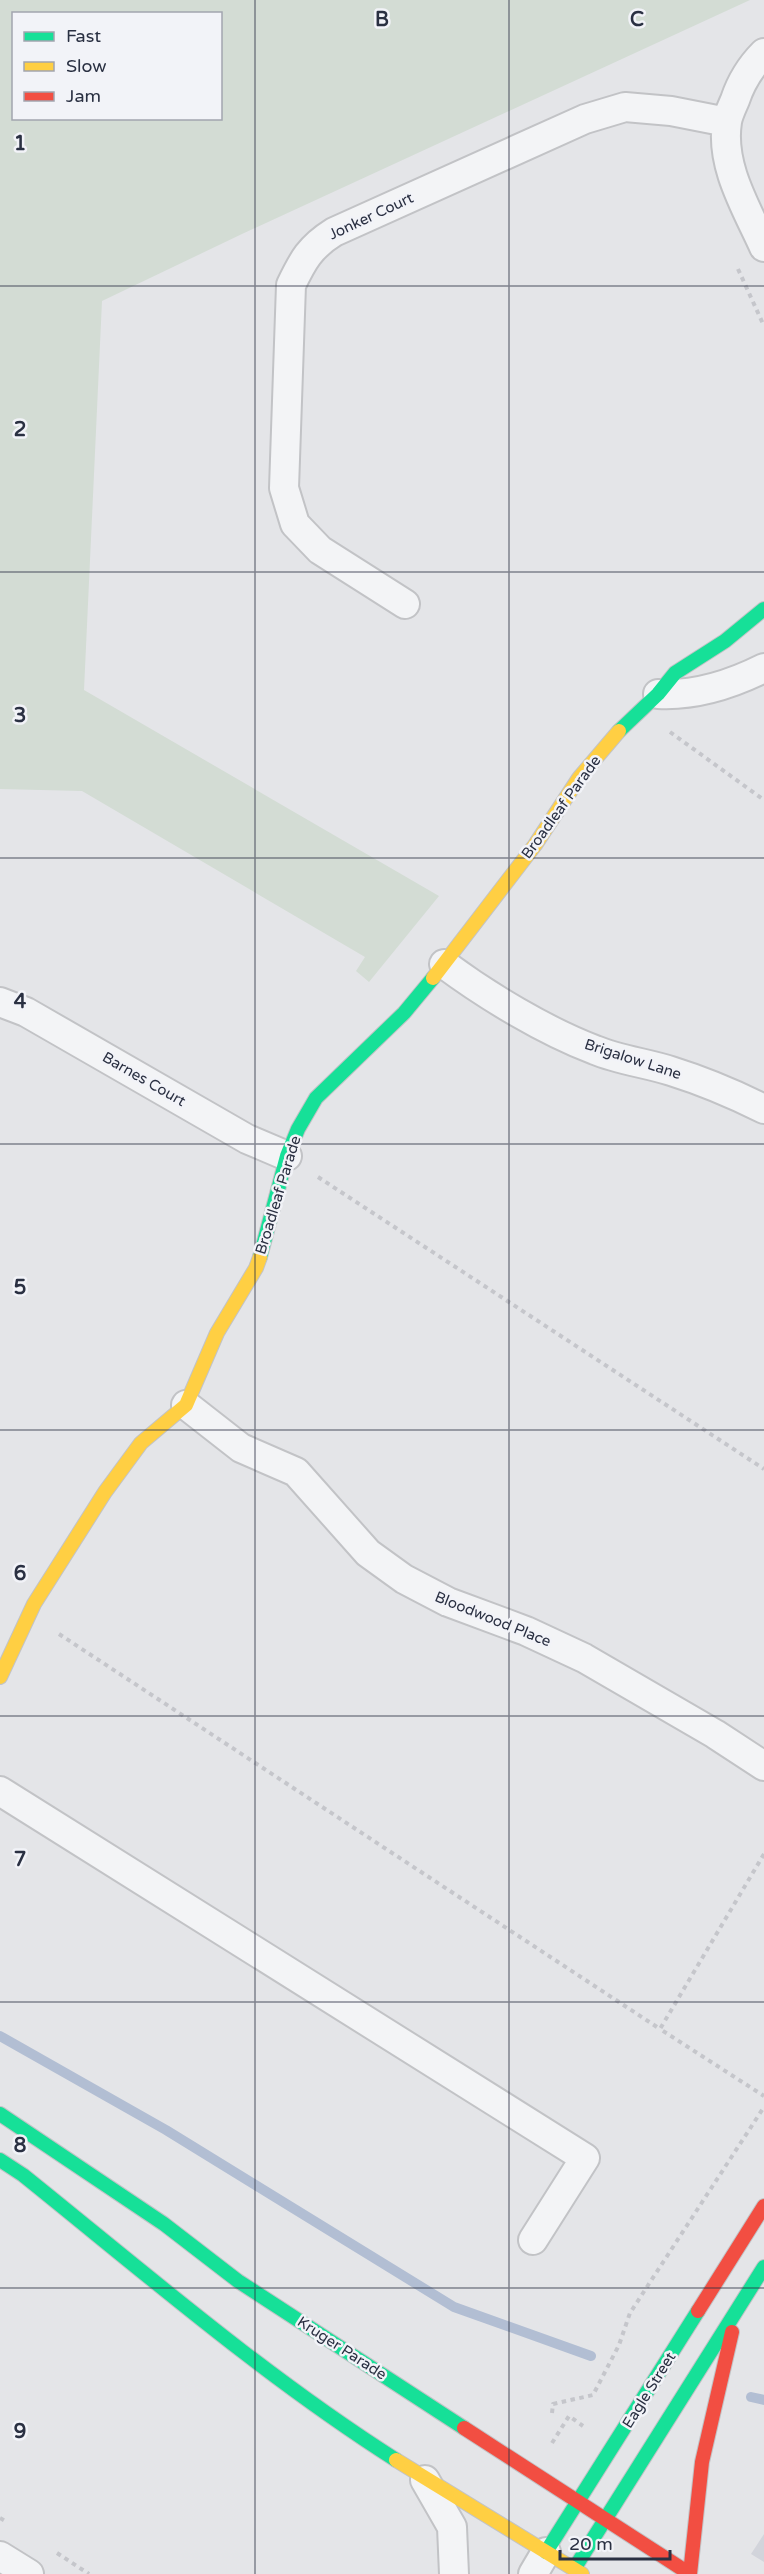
<svg xmlns="http://www.w3.org/2000/svg" width="764" height="2574" viewBox="0 0 764 2574" font-family="'Varela Round',sans-serif">
	<style>
		.built { fill: #d2d4db }
		.green { fill: #d3dcd4; fill-rule: evenodd }
		.lines { fill: none; stroke-linecap: round; stroke-linejoin: round }
		.stream { stroke: #b2bed3; stroke-width: 10 }
		.street-casing { stroke: #c2c3c6; stroke-width: 32 }
		.fast-casing { stroke: #c2c3c6; stroke-width: 16 }
		.slow-casing { stroke: #c2c3c6; stroke-width: 16 }
		.jam-casing { stroke: #c2c3c6; stroke-width: 16 }
		.path { stroke: #c5c6cb; stroke-width: 4; stroke-dasharray: 4.5 4.5; stroke-linecap: butt }
		.street { stroke: #f3f4f6; stroke-width: 28 }
		.fast { stroke: #16e098; stroke-width: 14 }
		.slow { stroke: #ffcf43; stroke-width: 14 }
		.jam { stroke: #f24e42; stroke-width: 14 }
		.grid { fill: none; stroke: #2a3042; stroke-width: 1.5; stroke-opacity: 0.55 }
		.labels { text-anchor: middle; stroke-width: 5; stroke-linejoin: round; paint-order: stroke }
		.street-label { font-size: 15px; fill: #2a3042; stroke: #f2f3f8 }
		.grid-label { font-size: 20px; text-anchor: middle; font-weight: bold; fill: #2a3042; stroke: #f2f3f8; stroke-width: 5; stroke-linejoin: round; paint-order: stroke }
	</style>
	<rect width="100%" height="100%" fill="#e4e5e8"/>
	<path class="built" d="M764,2534V2562L751,2554Z"/>
	<path class="green" d="M0,0H750L242,234L102,301L84,690L439,896L369,982L356,971L365,957L82,791L0,789ZM14,14H220V118H14Z"/>
	<g class="lines">
		<path class="stream" d="M0,2036L166,2130L454,2307L591,2356
			M751,2397L764,2400"/>
		<defs>
			<path id="street" d="M764,53C751,66 741,82 735,100C732,107 728,115 727,122C720,166 747,209 764,247
				M405,604L320,550L295,524L284,488L291,285C303,260 310,247 334,232L585,119L625,107L671,111L727,122
				M658,694C694,696 732,684 764,668
				M444,964C487,996 545,1031 595,1050C619,1060 646,1063 671,1071C703,1081 734,1094 764,1109
				M0,1002L26,1012L247,1139L287,1156
				M186,1405L241,1448L296,1472L368,1553L404,1579L448,1602L526,1631L584,1658L715,1734L764,1766
				M0,1791L585,2158L533,2240
				M425,2480L452,2527L454,2574
				M0,2556L29,2574
				M533,2574L546,2552"/>
			<path id="fast" d="M619,731L658,694L675,673L725,641L764,609
				M260,1257L287,1156L298,1129L316,1098L404,1013L433,978
				M0,2114L164,2224L238,2281L464,2428
				M0,2160L23,2175C145,2273 264,2376 396,2460
				M546,2552L698,2311
				M574,2569L764,2267"/>
			<path id="slow" d="M433,978L535,845L579,778L619,731
				M0,1677L34,1604L105,1492L141,1443L186,1405L217,1333L256,1268L260,1257
				M396,2460L582,2574"/>
			<path id="jam" d="M698,2311L764,2206
				M464,2428L690,2574
				M690,2574L702,2462L732,2332"/>
		</defs>
		<use href="#street" class="street-casing"/>
		<use href="#fast" class="fast-casing"/>
		<use href="#slow" class="slow-casing"/>
		<use href="#jam" class="jam-casing"/>
		<path class="path" d="M738,269L764,326
			M670,732L764,800
			M318,1177L764,1469
			M59,1634L660,2029
			M764,1854L660,2029L764,2096
			M552,2413L553,2404L593,2395L619,2345L630,2313L764,2107
			M552,2443L569,2416L583,2426
			M0,2518L7,2522
			M57,2553L89,2574"/>
		<use href="#street" class="street"/>
		<use href="#fast" class="fast"/>
		<use href="#slow" class="slow"/>
		<use href="#jam" class="jam"/>
	</g>
	<path class="grid" d="M255,0V2574M509,0V2574M0,286H764M0,572H764M0,858H764M0,1144H764M0,1430H764M0,1716H764M0,2002H764M0,2288H764"/>
	<g class="labels">
		<g class="street-label">
			<text transform="translate(371 216) rotate(-25)" y="5">Jonker Court</text>
			<text transform="translate(561 807) rotate(-54)" y="5">Broadleaf Parade</text>
			<text transform="translate(633 1059) rotate(18)" y="5">Brigalow Lane</text>
			<text transform="translate(144 1079) rotate(30)" y="5">Barnes Court</text>
			<text transform="translate(278 1195) rotate(-73)" y="5">Broadleaf Parade</text>
			<text transform="translate(493 1619) rotate(22)" y="5">Bloodwood Place</text>
			<text transform="translate(342 2348) rotate(33)" y="5">Kruger Parade</text>
			<text transform="translate(649 2390) rotate(-58)" y="5">Eagle Street</text>
		</g>
	</g>
	<g class="grid-label">
		<text x="382" y="26">B</text>
		<text x="637" y="26">C</text>
		<text x="20" y="150">1</text>
		<text x="20" y="436">2</text>
		<text x="20" y="722">3</text>
		<text x="20" y="1008">4</text>
		<text x="20" y="1294">5</text>
		<text x="20" y="1580">6</text>
		<text x="20" y="1866">7</text>
		<text x="20" y="2152">8</text>
		<text x="20" y="2438">9</text>
	</g>
	<rect x="12" y="12" width="210" height="108" fill="#f2f3f8" stroke="#a2a5af" stroke-width="1.5"/>
	<rect x="24" y="32" width="30" height="9" fill="#16e098" stroke="#a2a5af" stroke-width="1.5"/>
	<text x="66" y="42" font-size="18" fill="#2a3042">Fast</text>
	<rect x="24" y="62" width="30" height="9" fill="#ffcf43" stroke="#a2a5af" stroke-width="1.5"/>
	<text x="66" y="72" font-size="18" fill="#2a3042">Slow</text>
	<rect x="24" y="92" width="30" height="9" fill="#f24e42" stroke="#a2a5af" stroke-width="1.5"/>
	<text x="66" y="102" font-size="18" fill="#2a3042">Jam</text>
	<path d="M560 2550v9h110v-9" fill="none" stroke="#2a3042" stroke-width="3"/>
	<text x="569" y="2550" font-size="18" fill="#2a3042" stroke="#f2f3f8" stroke-width="4.5" paint-order="stroke">20 m</text>
</svg>
